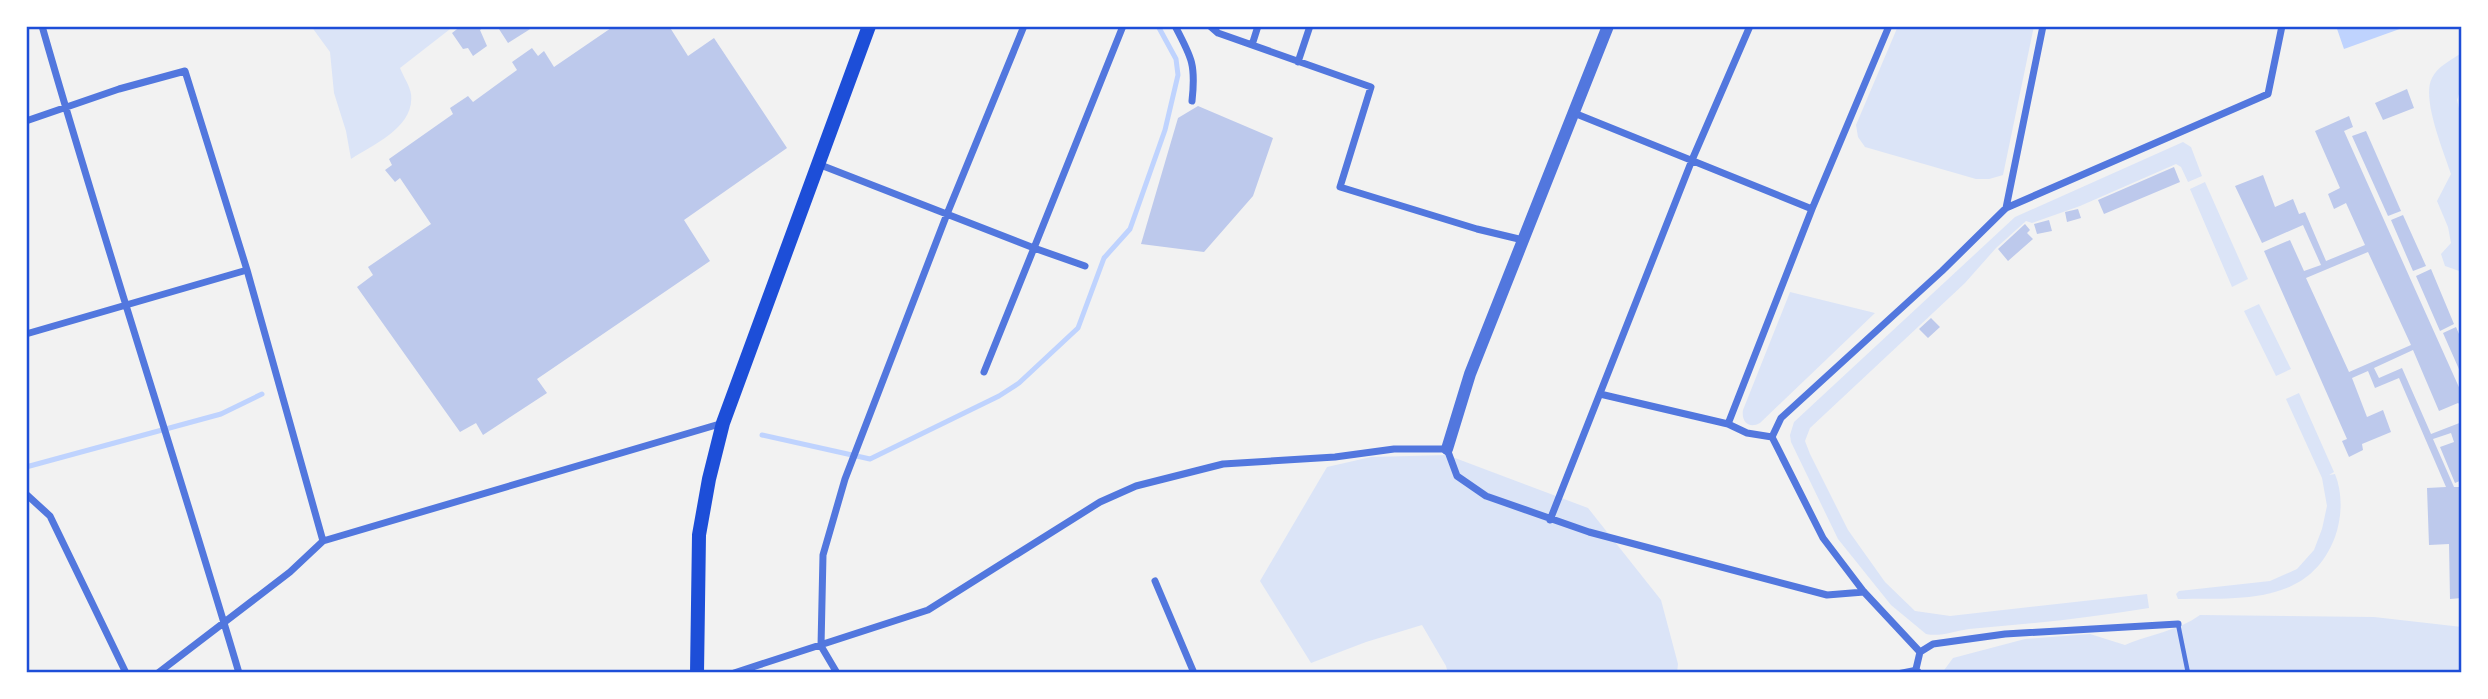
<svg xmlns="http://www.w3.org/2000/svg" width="2488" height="699" viewBox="0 0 2488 699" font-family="Helvetica,sans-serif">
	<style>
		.green { fill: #dbe4f7 }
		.water { fill: #bfd3fe }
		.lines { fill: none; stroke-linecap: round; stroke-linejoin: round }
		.stream { stroke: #bfd3fe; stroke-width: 5 }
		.building { fill: #bdc9ec; fill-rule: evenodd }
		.service { stroke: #5277de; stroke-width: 4.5 }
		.minor { stroke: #5277de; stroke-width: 7 }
		.tertiary { stroke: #5277de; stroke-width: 12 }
		.primary { stroke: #1d4ed8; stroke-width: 14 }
		.neatline { fill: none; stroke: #1d4ed8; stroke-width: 2.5 }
	</style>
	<rect width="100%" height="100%" fill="#f2f2f2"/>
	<path class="green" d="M311,26H454L400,68C403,76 410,86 411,94C415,127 374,144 351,159L346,131L334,93L330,52Z
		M1898,26H2034L2003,175L1989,179H1976L1865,147L1858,137L1856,125Z
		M2462,53V85L2457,100L2462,121V272L2445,266L2441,254L2451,243L2448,227L2437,201L2451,174C2444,152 2421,98 2432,78C2437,67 2452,59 2462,53Z
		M2183,142L2191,147L2202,176L2188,182L2181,167L2176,164L2080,206L2032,223L2026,221L1996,248L1965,283L1810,428L1805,441L1810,454L1848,530L1885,582L1915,611L1950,616L2147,594L2149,608C2089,618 2030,624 1969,629C1955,631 1940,637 1926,634L1891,605L1838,539L1791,442L1790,435L1794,422L2015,217Z
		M2205,182L2248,279L2232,287L2190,189Z
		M1790,292L1875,313L1760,423C1749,429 1741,422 1743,410Z
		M2259,304L2291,369L2276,376L2244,311Z
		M2299,393L2334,472L2329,475L2335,474C2343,494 2342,517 2335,537C2309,606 2239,598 2178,599L2176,594L2179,591L2270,581L2297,569L2314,550L2322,529L2327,506L2322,478L2286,399Z
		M1447,455L1588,508L1661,600L1678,664L1677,673H1448L1446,666L1422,625L1366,642L1311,663L1260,581L1327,467L1371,457Z
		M2200,615L2374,617L2462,627V673H1942L1953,658L2025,639L2090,634L2125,645C2150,634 2178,631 2200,615Z"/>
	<path class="water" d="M2336,26H2408L2344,49Z"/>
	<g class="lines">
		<path class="stream" d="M762,435L870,459L999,396L1019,383L1078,328L1104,258L1130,229L1165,130L1178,75L1176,59L1158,26
			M26,467L221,414L262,394"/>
	</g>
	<path class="building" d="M461,26H485L480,30L487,46L473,56L468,48L463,49L452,33Z
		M497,26H535L508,43Z
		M614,26H669L688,56L714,38L787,148L684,220L710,261L537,379L547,393L483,435L476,423L460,432L357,287L373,275L368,267L431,224L400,178L395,182L385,170L392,165L389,159L453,114L450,108L468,96L473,102L517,70L512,62L532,48L538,56L544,51L554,67Z
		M2407,89L2414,108L2383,120L2375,103Z
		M1198,106L1273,138L1253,196L1204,252L1141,244L1178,118Z
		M2349,116L2353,127L2344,131L2462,394V406L2458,403L2439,411L2413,350L2374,368L2379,378L2402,368L2431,434L2462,422V428L2459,429L2462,437V480L2455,483L2440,447L2454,442L2451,433L2433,439L2454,487H2462V598L2450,599L2449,544L2429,545L2427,488L2446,487L2399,378L2375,388L2368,371L2352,378L2367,417L2383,410L2391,432L2362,444L2363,450L2349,457L2342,441L2347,439L2264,251L2290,240L2304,271L2321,265L2303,225L2262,243L2235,186L2263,175L2275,207L2293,199L2299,214L2305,212L2326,261L2365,245L2346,203L2334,209L2328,194L2340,188L2315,131ZM2368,252L2411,345L2349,372L2306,278Z
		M2366,131L2401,211L2388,216L2352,136Z
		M2174,167L2180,182L2104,214L2098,200Z
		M2078,209L2081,218L2067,222L2065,212Z
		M2403,215L2426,266L2413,271L2391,220Z
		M2049,220L2052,231L2037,234L2034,224Z
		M2025,224L2030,230L2027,233L2033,239L2008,261L1998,249Z
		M2431,269L2454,324L2440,331L2416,276Z
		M1931,318L1940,327L1928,338L1919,329Z
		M2456,327L2462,341V376L2443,333Z"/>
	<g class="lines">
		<path class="service" d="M2178,624L2188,673
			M1896,673L1916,669"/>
		<path class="minor" d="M42,26C104,243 175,457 239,673
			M1175,26C1192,58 1196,65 1192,101
			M1210,26L1218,33L1371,87L1340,187L1477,229L1523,240
			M1252,45L1258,26
			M1298,62L1310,26
			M1574,113L1812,209
			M26,121L119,89L185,71L247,270L323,541
			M818,164L1034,248L1123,26
			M2006,208L2043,26
			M26,334L247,270
			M984,372L1034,248L1085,266
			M1600,394L1728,424L1747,433L1772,437
			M1728,424L1812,209L1889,26
			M1772,437L1781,418L1942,271L2006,208L2268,94L2282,26
			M1772,437L1823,538L1864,592L1920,652
			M26,494L50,516L126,673
			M1550,520L1692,160L1750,26
			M1155,581L1194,673
			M158,673L290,572L323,541L723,423
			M734,673L928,610L1100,502L1136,486L1223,464L1335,457L1394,449H1447L1457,476L1486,496L1589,532L1827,595L1864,592
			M837,673L821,646L823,555L845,479L947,214L1024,26
			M1919,673L1916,669L1920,652L1933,644L2005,634L2178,624"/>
		<path class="tertiary" d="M1447,449L1470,374L1608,26"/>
		<path class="primary" d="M697,673L699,535L709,479L723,423L869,26"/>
	</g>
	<rect width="2488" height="699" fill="none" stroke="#ffffff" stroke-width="56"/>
	<rect x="28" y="28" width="2432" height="643" class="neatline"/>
</svg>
